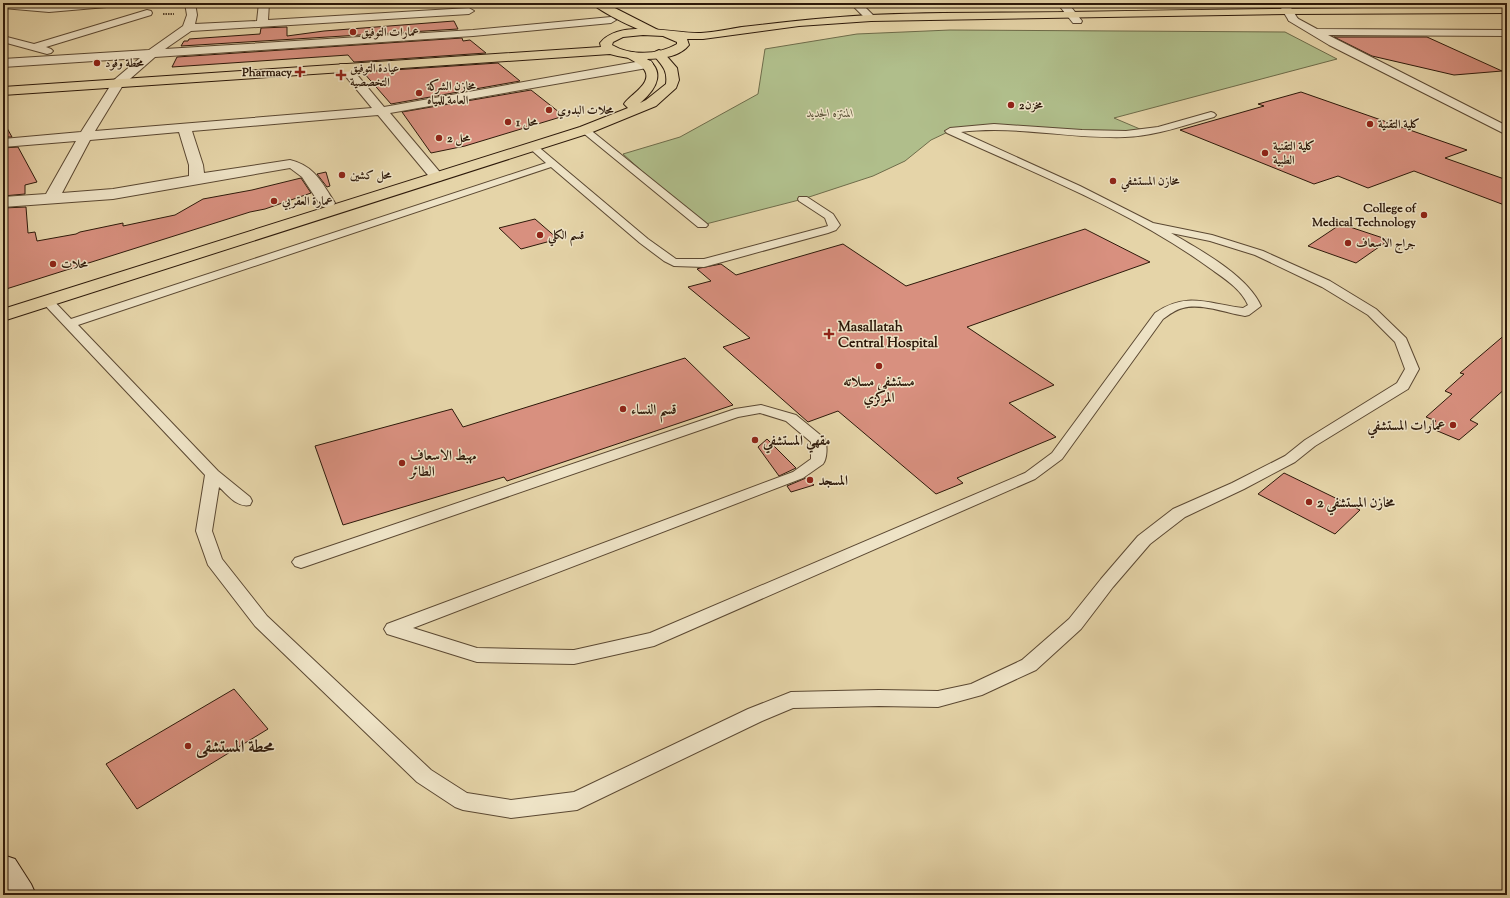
<svg xmlns="http://www.w3.org/2000/svg" width="1510" height="898" viewBox="0 0 1510 898" font-family="'Sorts Mill Goudy',Amiri,serif">
	<style>
		.green { fill: #b0be8b; stroke: #6e6c4a }
		.building { fill: #d8907f; stroke: #2d190a }
		.lines { fill: none; stroke-linecap: round; stroke-linejoin: round }
		.service-casing { stroke: #5b4832; stroke-width: 2 }
		.minor-casing { stroke: #5b4832; stroke-width: 2 }
		.tertiary-casing { stroke: #5b4832; stroke-width: 2 }
		.secondary-casing { stroke: #2d190a; stroke-width: 2 }
		.primary-casing { stroke: #2d190a; stroke-width: 2 }
		.trunk-casing { stroke: #2d190a; stroke-width: 2 }
		.path { stroke: #2d190a; stroke-width: 1.5; stroke-dasharray: 1.5 1; stroke-linecap: butt }
		.service { fill: #eee3c6; fill-rule: evenodd }
		.minor { fill: #eee3c6; fill-rule: evenodd }
		.tertiary { fill: #eee3c6; fill-rule: evenodd }
		.secondary { fill: #eee3c6; fill-rule: evenodd }
		.primary { fill: #e5d4a8; fill-rule: evenodd }
		.trunk { fill: #e5d4a8; fill-rule: evenodd }
		.poi-dot { fill: #8f2418; stroke: #eee3c6; stroke-width: 1.5 }
		.labels { text-anchor: middle; stroke-width: 3; stroke-linejoin: round; paint-order: stroke }
		.far-poi-label { font-size: 12px; font-weight: bold; fill: #2d190a; stroke: #eee3c6; text-anchor: start }
		.far-park-label { font-size: 12px; font-style: italic; fill: #544b31; stroke: #eee3c6 }
		.poi-label { font-size: 14px; font-weight: bold; fill: #2d190a; stroke: #eee3c6; text-anchor: start }
		.near-poi-label { font-size: 17px; font-weight: bold; fill: #2d190a; stroke: #eee3c6; text-anchor: start }
	</style>
	<rect width="100%" height="100%" fill="#e5d4a8"/>
	<filter id="stains"><feTurbulence type="fractalNoise" baseFrequency=".005" numOctaves="4"/><feColorMatrix values="0 0 0 0 .2 0 0 0 0 .09 0 0 0 0 .02 0 0 0 .5 -.17"/></filter>
	<radialGradient id="worn" r=".72"><stop offset=".6" stop-color="#630" stop-opacity="0"/><stop offset="1" stop-color="#630" stop-opacity=".3"/></radialGradient>
	<path class="green" d="M950,30L1285,32L1337,59L1114,118L1147,132L998,128L950,131L931,140L905,161L873,176L803,199L702,225L623,154L680,137L758,94L765,49L857,34Z"/>
	<path class="building" d="M454,21L458,29L181,46L184,41H188L189,39L260,34L261,28L287,27V36L324,31Z
		M1334,37H1427L1502,71L1454,75L1372,56Z
		M462,38L463,41L470,40L486,53L354,62L348,55L172,67L177,57Z
		M498,63L520,81L391,104L363,72Z
		M531,90L564,116L465,146L431,153L402,112Z
		M1301,92L1467,150L1445,158L1507,180V206L1414,171L1368,188L1338,176L1314,184L1180,130L1264,106L1258,104Z
		M3,121L12,137H3Z
		M18,147L37,182L25,185V194L3,196V148Z
		M326,172L330,186L327,187L317,174Z
		M301,178L311,193L265,209L250,212L3,290V208L26,207L28,233L35,232L37,241L76,234L80,232L123,223V226L175,215L203,199L252,190Z
		M535,219L558,239L521,249L499,228Z
		M1341,224L1389,240L1356,263L1308,246Z
		M1085,229L1150,262L967,327L1054,385L1009,403L1056,437L957,478L963,483L936,494L838,411L808,422L723,347L750,338L688,287L711,281L697,269L700,268L721,264L736,275L843,244L906,286Z
		M1507,333V387L1470,420L1478,424L1459,440L1428,427L1436,421L1426,417L1452,394L1445,391L1464,374L1460,373Z
		M685,358L733,405L507,481L504,477L343,525L315,446L452,409L463,427Z
		M767,439L796,468L779,476L758,447Z
		M1284,473L1360,510L1335,534L1258,494Z
		M806,478L814,485L791,492L787,486Z
		M234,689L268,729L137,809L106,764Z"/>
	<g class="lines">
		<defs>
			<path id="service" d="M1211,112L1214,113L1216,115L1214,117C1185,125 1156,136 1125,137C1070,139 1015,125 961,132L1080,186L1153,223L1212,235L1263,251L1330,281L1376,309L1406,338L1419,369L1408,389L1315,446L1295,462L1244,489L1185,517L1150,544L1113,587L1081,629L1036,670L982,695L938,707L879,706L793,708L762,721L577,810L511,818L463,810L455,807L417,782L255,626L208,565L196,531L205,475L41,301L43,298H51L71,319L546,163L527,146L532,143L535,144L648,239L676,259H704L828,226L825,218L799,201L798,199L799,197H807L833,214L840,225L836,230L828,233L704,267L674,266L664,261L640,243L551,167L78,325L218,471L250,497L252,501L250,505C237,508 228,495 219,487L212,531L222,559L267,616L431,770L467,793L511,800L574,792L748,709L791,692L879,690L938,691L971,684L1022,660L1069,619L1101,579L1138,536L1173,509L1232,483L1285,456L1305,440L1397,383L1405,369L1395,342L1368,315L1322,287L1255,255L1210,241L1171,233C1200,250 1247,275 1261,306L1249,315L1245,316C1225,313 1202,303 1183,308C1175,310 1170,314 1163,319L1062,459L1035,479L654,646L574,664L477,662L387,634L384,629L387,624L793,472L811,459V442L786,421L760,413L738,417L307,566L301,568L295,566L292,562L295,558L735,409L761,405L796,415L824,438C828,444 827,459 823,464L803,478L413,628L477,648L574,650L650,633L1025,473L1052,453L1155,313C1187,291 1208,304 1243,308L1248,305C1241,289 1225,279 1211,269C1132,211 1036,174 947,133L945,131L950,128L994,124L1082,130L1126,131L1158,127Z
				M585,127L588,128L706,223L708,225L706,227H698L582,132L580,130Z"/>
			<path id="minor" d="M3,3L49,6L82,3H123L118,6L49,12L3,8Z
				M185,3H195L197,15L195,24L257,21L259,3H269L268,20L469,8L474,11L469,14L191,31L165,49L473,30L611,17L616,20L611,23L473,36L155,57L123,85L95,131L372,108L338,67L340,64H348L384,107L647,60L651,61L653,64L651,67L647,68L390,113L444,177L442,180L437,181L432,180L378,115L192,131L203,165L204,173L290,160C315,166 322,183 335,203L333,206L327,208L321,206L302,177L290,168L113,199L3,207V197L46,194L76,141L3,147V139L81,132L114,80L140,58L3,67V59L149,50L183,26L187,15ZM179,132L189,165V176L113,189L62,193L90,140Z
				M850,3H861L876,18L871,21L867,20Z
				M147,10L151,11L152,13L151,15L46,47L51,49L53,51L51,53L47,54L3,42V36L34,44Z
				M1293,16L1317,29L1507,30V36L1328,35L1507,126V135L1329,45L1289,21L1288,19Z"/>
			<path id="tertiary" d="M1057,3H1068L1082,21L1081,23H1073Z
				M1278,3H1288L1298,19L1297,21H1289Z"/>
			<path id="secondary" d="M3,855L15,859L31,884L36,895H3Z"/>
			<path id="primary" d="M592,3H605L658,30L660,32L658,34C649,37 598,11 592,3Z
				M659,50L663,52L677,68L679,80L676,88L656,106L590,133L3,321V309L580,127L628,108L624,104C630,94 658,81 641,66C636,61 629,60 625,55L627,53C633,51 636,53 642,56C667,69 658,88 640,103L646,100L666,84C668,69 661,65 653,54L655,52Z"/>
			<path id="trunk" d="M1507,7V13L1288,14L871,21L799,26L703,39H687L689,45C675,64 630,60 610,54L3,95V87L601,47L600,43C620,18 673,34 701,33C715,32 729,29 742,27C785,22 827,17 870,15C935,12 1001,13 1067,12C1214,9 1360,8 1507,7ZM643,35L663,36L677,42V44C658,55 631,56 612,45L613,42L623,37Z"/>
		</defs>
		<use href="#service" class="service-casing"/>
		<use href="#minor" class="minor-casing"/>
		<use href="#tertiary" class="tertiary-casing"/>
		<use href="#secondary" class="secondary-casing"/>
		<use href="#primary" class="primary-casing"/>
		<use href="#trunk" class="trunk-casing"/>
		<path class="path" d="M163,14H174"/>
		<use href="#service" class="service"/>
		<use href="#minor" class="minor"/>
		<use href="#tertiary" class="tertiary"/>
		<use href="#secondary" class="secondary"/>
		<use href="#primary" class="primary"/>
		<use href="#trunk" class="trunk"/>
	</g>
	<g class="poi-dot">
		<circle cx="353" cy="32" r="4"/>
		<circle cx="97" cy="63" r="4"/>
		<path d="M298 66h4v4h4v4h-4v4h-4v-4h-4v-4h4z"/>
		<path d="M339 69h4v4h4v4h-4v4h-4v-4h-4v-4h4z"/>
		<circle cx="419" cy="93" r="4"/>
		<circle cx="1011" cy="105" r="4"/>
		<circle cx="549" cy="110" r="4"/>
		<circle cx="508" cy="122" r="4"/>
		<circle cx="1370" cy="124" r="4"/>
		<circle cx="439" cy="138" r="4"/>
		<circle cx="1265" cy="153" r="4"/>
		<circle cx="342" cy="175" r="4"/>
		<circle cx="1113" cy="181" r="4"/>
		<circle cx="274" cy="201" r="4"/>
		<circle cx="1424" cy="215" r="4"/>
		<circle cx="540" cy="235" r="4"/>
		<circle cx="1348" cy="243" r="4"/>
		<circle cx="53" cy="264" r="4"/>
		<path d="M827 328h4v4h4v4h-4v4h-4v-4h-4v-4h4z"/>
		<circle cx="879" cy="366" r="4"/>
		<circle cx="623" cy="409" r="4"/>
		<circle cx="1453" cy="425" r="4"/>
		<circle cx="755" cy="440" r="4"/>
		<circle cx="402" cy="463" r="4"/>
		<circle cx="810" cy="480" r="4"/>
		<circle cx="1309" cy="502" r="4"/>
		<circle cx="188" cy="746" r="4"/>
	</g>
	<g class="labels">
		<g class="far-poi-label">
			<text x="361" y="36">عمارات التوفيق</text>
			<text x="105" y="67">محطة وقود</text>
			<text x="350" y="72">عيادة التوفيق<tspan x="350" dy="14">التخصصية</tspan></text>
			<text x="292" y="76" text-anchor="end">Pharmacy</text>
			<text x="427" y="90">مخازن الشركة<tspan x="427" dy="14">العامة للمياه</tspan></text>
			<text x="1019" y="109">مخزن2</text>
			<text x="557" y="114">محلات البدوي</text>
			<text x="516" y="126">محل 1</text>
			<text x="1378" y="128">كلية التقنية</text>
			<text x="447" y="142">محل 2</text>
			<text x="1273" y="150">كلية التقنية<tspan x="1273" dy="14">الطبية</tspan></text>
			<text x="350" y="179">محل كشين</text>
			<text x="1121" y="185">مخازن المستشفي</text>
			<text x="282" y="205">عمارة العقربي</text>
			<text x="1416" y="212" text-anchor="end">College of<tspan x="1416" dy="14">Medical Technology</tspan></text>
			<text x="548" y="239">قسم الكلي</text>
			<text x="1356" y="247">جراج الاسعاف</text>
			<text x="61" y="268">محلات</text>
		</g>
		<g class="far-park-label">
			<text x="830" y="117">المنتزه الجديد</text>
		</g>
		<g class="poi-label">
			<text x="838" y="331">Masallatah<tspan x="838" dy="16">Central Hospital</tspan></text>
			<text x="879" y="386" text-anchor="middle">مستشفي مسلاته<tspan x="879" dy="16">المركزي</tspan></text>
			<text x="631" y="414">قسم النساء</text>
			<text x="1445" y="430" text-anchor="end">عمارات المستشفي</text>
			<text x="763" y="445">مقهي المستشفي</text>
			<text x="410" y="460">مهبط الاسعاف<tspan x="410" dy="16">الطائر</tspan></text>
			<text x="818" y="485">المسجد</text>
			<text x="1317" y="507">مخازن المستشفي 2</text>
		</g>
		<g class="near-poi-label">
			<text x="196" y="752">محطة المستشقى</text>
		</g>
	</g>
	<rect width="1510" height="898" fill="none" stroke="#e5d4a8" stroke-width="16"/>
	<rect x="4" y="4" width="1502" height="890" fill="none" stroke="#2d190a" stroke-width="2"/>
	<rect x="8" y="8" width="1494" height="882" fill="none" stroke="#2d190a"/>
	<rect width="100%" height="100%" filter="url(#stains)"/>
	<rect width="100%" height="100%" fill="url(#worn)"/>
</svg>
